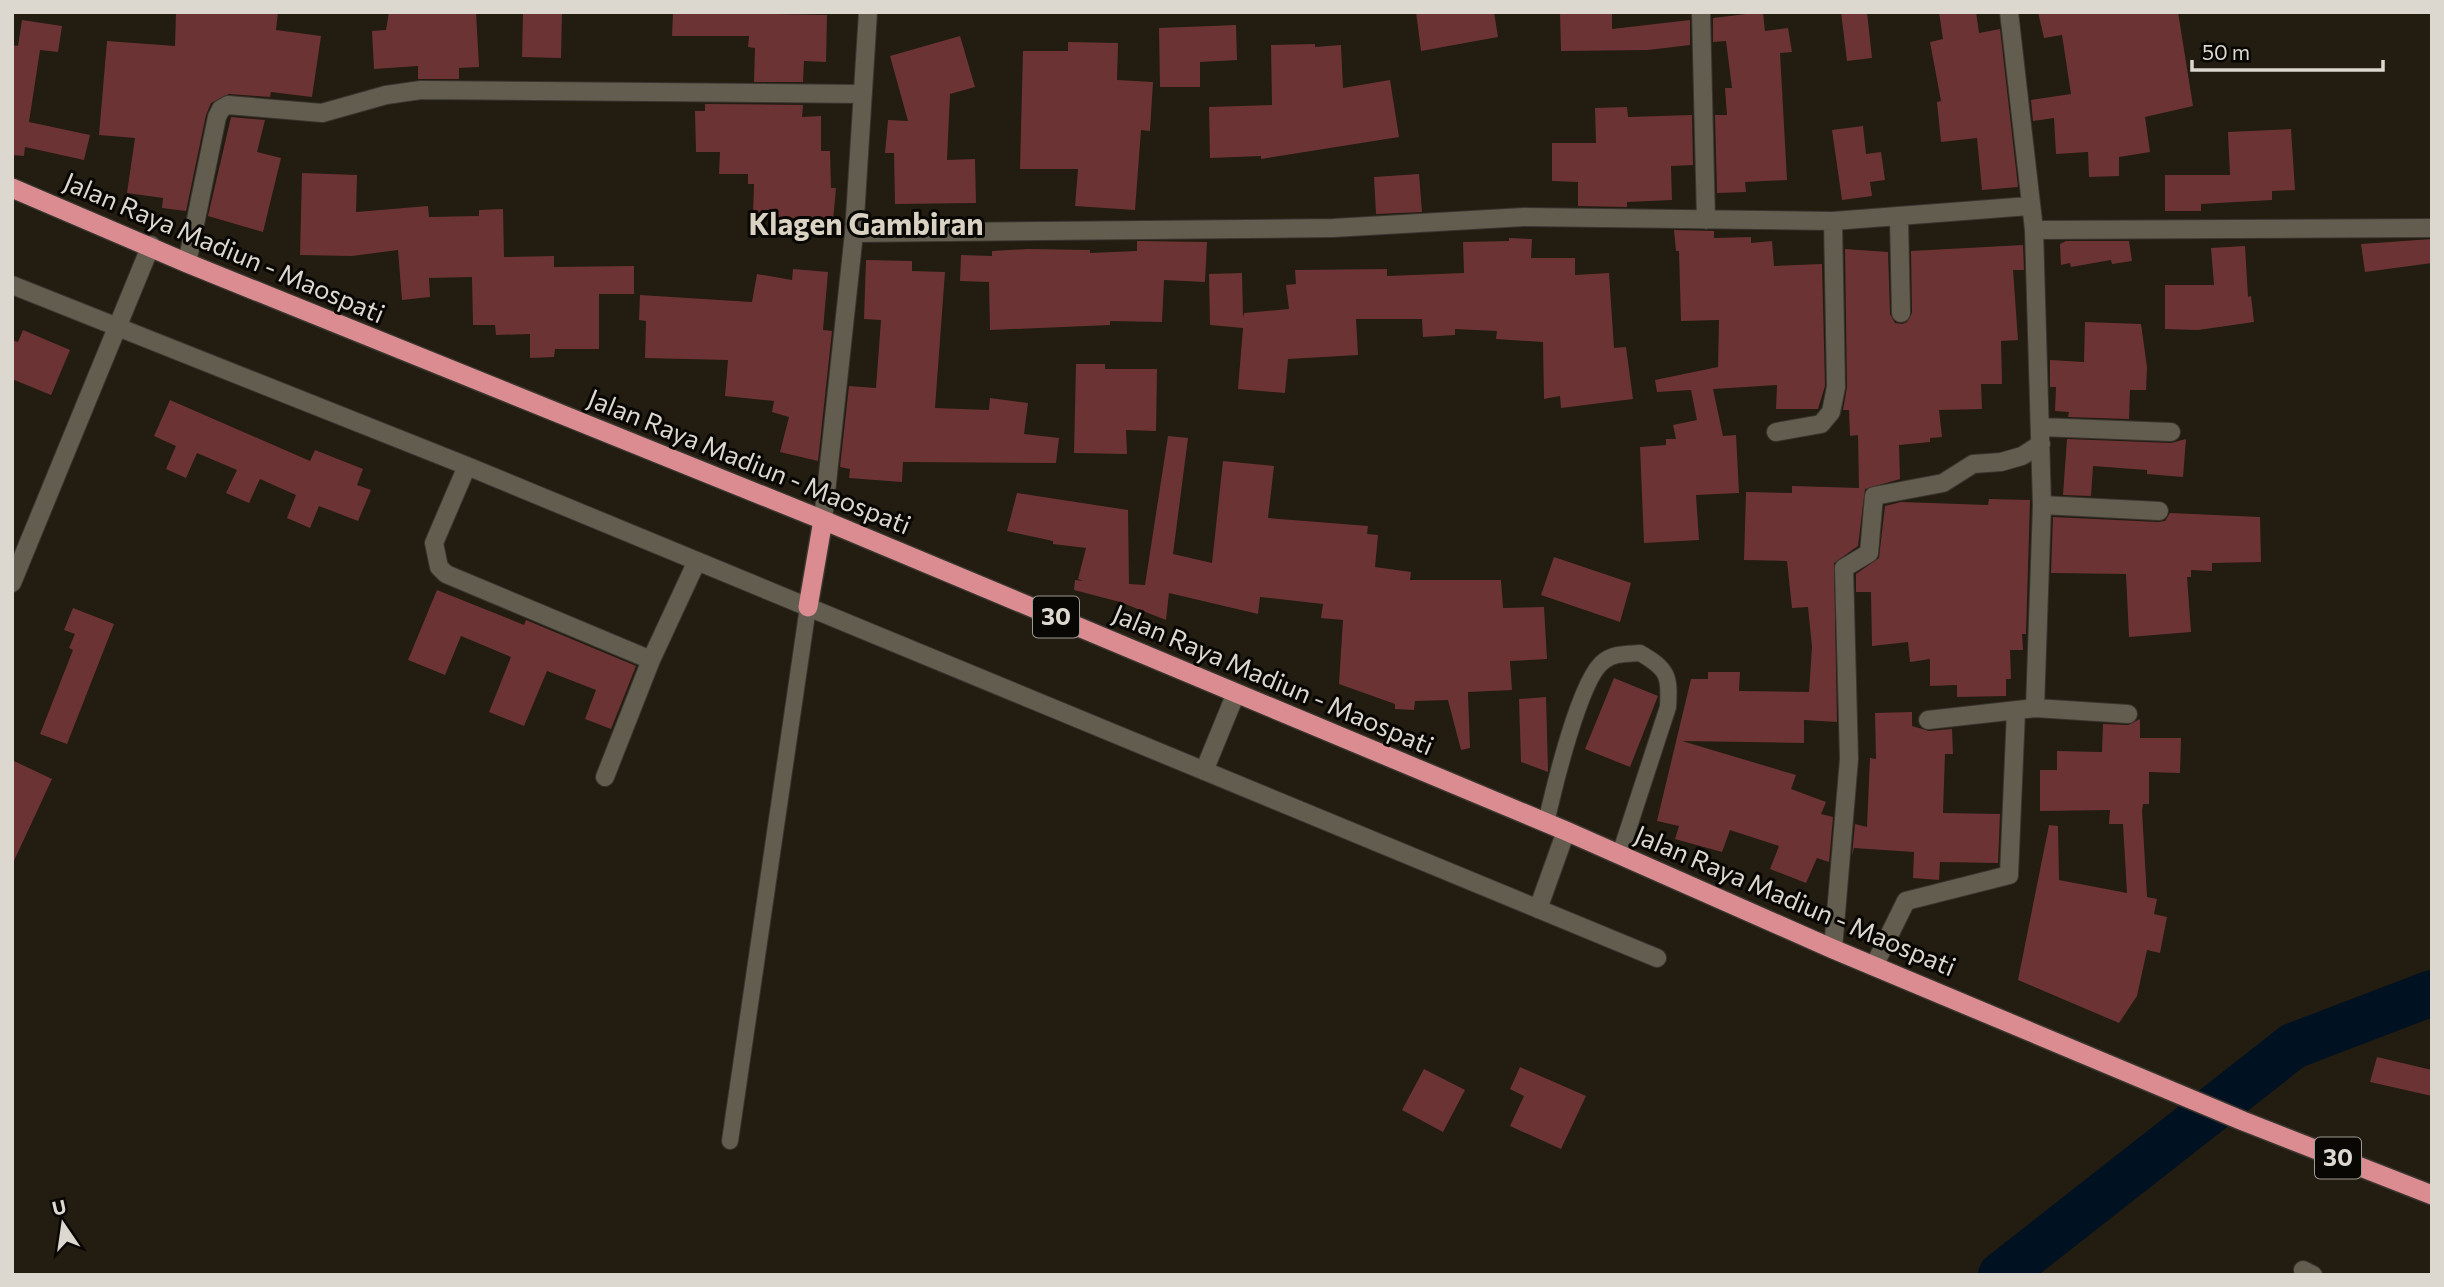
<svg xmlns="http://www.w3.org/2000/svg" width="2444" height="1287" viewBox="0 0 2444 1287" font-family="Commissioner,sans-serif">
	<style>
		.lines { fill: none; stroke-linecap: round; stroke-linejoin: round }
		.river { stroke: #012; stroke-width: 46 }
		.building { fill: #6c3334 }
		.service-casing { stroke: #39352f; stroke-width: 18 }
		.minor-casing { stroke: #39352f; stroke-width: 20 }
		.trunk-casing { stroke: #39352f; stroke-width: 22 }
		.service { stroke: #635d4f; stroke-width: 16 }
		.minor { stroke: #635d4f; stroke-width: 18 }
		.trunk { stroke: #db8c90; stroke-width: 19 }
		.labels { text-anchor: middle; stroke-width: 6; stroke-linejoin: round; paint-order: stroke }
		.shield { fill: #090704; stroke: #9d9993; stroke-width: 2 }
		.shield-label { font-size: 24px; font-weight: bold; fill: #dcd8d0 }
		.street-label { font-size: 26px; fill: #dcd8d0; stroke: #090704 }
		.quarter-label { font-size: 30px; font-weight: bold; fill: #d9d1c2; stroke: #090704 }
	</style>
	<rect width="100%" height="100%" fill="#221c11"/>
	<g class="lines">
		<path class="river" d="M2001,1275L2293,1046L2432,993"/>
	</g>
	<path class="building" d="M176,12H278L276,30L321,36L312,97L271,92L270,97L229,94L211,103L206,115L186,211L162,208L163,198L127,193L135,138L99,135L107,41L175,46Z
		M389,12H476L479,67L459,68V79H418V66L374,69L372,31L386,30Z
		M523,12H562L561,58L522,57Z
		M673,12L827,15L826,62L804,61L803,82H754L755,48L748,47L749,36H672Z
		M1416,12H1494L1498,37L1421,51Z
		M1560,12H1612V29L1690,20V45L1648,50L1561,51Z
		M1763,12L1765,31L1788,28L1792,52L1780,53L1787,180L1745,182L1746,192L1717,193L1715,115H1727L1725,88H1732L1726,41L1713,42V18Z
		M1841,12H1867L1872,58L1847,61Z
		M1939,12H1976L1979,33L2000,29L2018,187L1982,190L1977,138L1941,142L1937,102L1941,101L1930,42L1943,39Z
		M2038,12H2178L2193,106L2145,117L2150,152L2119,157V176L2089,177L2088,152L2056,154L2054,118L2033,121L2031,100L2071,94L2062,35L2044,38Z
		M22,20L62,26L58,52L40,50L29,122L90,135L84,160L25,147L24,156L12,155V45L18,46Z
		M1236,25L1237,60L1200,62V87H1160L1159,28Z
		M960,36L975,87L950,94L947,160L975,159L976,203L895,204L894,153H885L888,120L908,121L890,56Z
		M1068,42L1118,43L1117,80L1153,82L1150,131L1141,130L1135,210L1075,206L1078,169H1020L1023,51H1068Z
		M1315,44V47L1341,45L1343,88L1390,80L1399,137L1261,159V156L1210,158L1209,107L1272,105L1271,45Z
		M705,104L803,105L802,117L821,116V151H830L831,188H836L833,221L753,216L754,184H748V174H719L720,152H696L695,111H705Z
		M1627,107L1628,117L1692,115L1693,165L1671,166L1672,200L1627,202V207L1578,206V182L1552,181V143H1596L1595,108Z
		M231,117L265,120L257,152L281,158L263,232L208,216Z
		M1863,126L1866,154L1881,152L1885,180L1870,182L1872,196L1842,200L1832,130Z
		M2291,129L2295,190L2272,191V200L2201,204V211H2165V175H2230L2228,132Z
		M302,173L357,175L356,212L428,206L429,217L479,216V210L503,209L504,257L554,256V267L634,266V294H599V349H555L554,357L530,358V334L496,335L495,325H473L472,277L429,278L430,297L402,300L398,250L352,256L300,255Z
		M1419,174L1422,212L1376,214L1374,177Z
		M1674,230L1714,231V238L1751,237V243L1772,241L1774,266L1822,264L1825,386L1818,409H1776L1777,385L1713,389L1723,436L1736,435L1739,493L1696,495L1699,540L1644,543L1640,447L1666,445V439H1676L1673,425L1697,420L1691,390L1657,392L1655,380L1718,367L1719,320L1681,321L1679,251H1676Z
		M1509,238L1532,239L1531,258H1575V275L1609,273L1614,348L1626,347L1633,399L1561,408L1560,396L1544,399L1543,342L1496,339L1497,331L1455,329V335L1423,337L1422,319H1356L1358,355L1288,359L1285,393L1238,389L1243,328L1210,325L1209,274L1242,273L1243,318L1244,313L1289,309L1286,285L1296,284L1295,270L1387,269V276L1464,273L1463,242L1509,241Z
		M2432,239V263L2365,272L2361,244Z
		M1137,241L1207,242L1205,282L1164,280L1162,322L1110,321V325L990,330L989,282L960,281L961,255L992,256V251L1028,249L1090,250V253L1137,251Z
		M2066,241H2129L2132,261L2112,264L2111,260L2071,267L2070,263L2061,265L2060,244Z
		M2023,245L2024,270H2013L2018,340L2001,341L2002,384H1981L1982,409L1939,410L1942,437L1930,438V442L1899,445L1900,479L1865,489L1858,546L1834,563L1837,722L1804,720V743L1682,741L1796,775L1791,789L1826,802L1821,814L1833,817L1829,862L1817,858L1806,883L1770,869L1779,846L1730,830L1722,852L1675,839L1679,826L1657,821L1691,679H1708V672H1740L1739,691L1809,692L1812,647L1808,607L1792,608L1787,561L1744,560L1746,492L1792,493V486L1859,488L1858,435L1850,436L1849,410H1843L1847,387L1845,249L1888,252L1890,314L1895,323L1902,324L1907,322L1912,313L1911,251Z
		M2245,246L2248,297L2251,296L2254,322L2198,330L2165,329V285H2214L2211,248Z
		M866,260L912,261V271L945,272L935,408L989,410L990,398L1028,403L1024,434L1059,438L1056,463L903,462L902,482L849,478L850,469L840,467L849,386L876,388L881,320L864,319Z
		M793,269L828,272L823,330L832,331L818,461L780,452L789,417L772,412L774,401L725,396L728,360L645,358L646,321L639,320L640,295L752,302L757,274L792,280Z
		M2085,322L2141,324L2147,367L2146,390H2130L2129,419L2068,417L2069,412L2055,411L2056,387H2050V360L2084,362Z
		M23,330L70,350L51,395L12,379V340L18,342Z
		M1076,364H1105V369H1157L1156,431L1126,430L1127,454L1074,453Z
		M170,400L310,461L315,450L363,469L357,485L371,490L358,521L319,506L310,528L287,518L296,495L260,479L249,503L226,493L237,470L197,453L186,478L166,469L176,446L154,436Z
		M1168,436L1188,438L1173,554L1212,563L1223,461L1274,466L1268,518L1368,526L1367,534L1378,535L1375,567L1411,572L1410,580H1501L1503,608L1544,607L1547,659L1510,661L1512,690L1468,692L1470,748L1461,750L1448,700L1415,701L1414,710L1395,709V704L1339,684L1343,620L1321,618L1323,604L1260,597L1258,614L1169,593L1166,620L1120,602L1074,590L1075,580L1083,581L1078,579L1086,548L1053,544V541L1007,531L1017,493L1128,510L1129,584L1145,585Z
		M2067,439L2171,443L2186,439L2183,477L2147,474V470L2093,466L2091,496L2063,495Z
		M1989,499L2030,500L2026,634H2022L2023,650H2010L2011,679H2006V696L1957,697V685L1930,686V659L1910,662L1908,642L1872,646L1871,592H1856V574L1879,558L1885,506L1901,502L1988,505Z
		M2170,513L2260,517L2261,562L2212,563V571L2191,570V577H2187L2191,632L2129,637L2126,574L2051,573L2053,517L2158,522L2165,521Z
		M1554,557L1631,583L1620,622L1541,595Z
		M437,590L524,625L526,620L636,666L611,729L585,719L596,690L547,671L524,726L489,712L511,657L461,636L445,675L408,660Z
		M73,608L114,624L67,744L40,734L73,650L69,648L75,634L64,630Z
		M1614,678L1658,696L1630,767L1585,749Z
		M1546,697L1548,770V772L1521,762L1519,699Z
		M1912,712V726L1929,731L1952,729L1953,754H1945L1943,813L2000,814L1998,863L1940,862L1939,880L1913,878L1914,852L1854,848L1852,856L1855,824L1867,827L1870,758L1876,759L1875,713Z
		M2140,719V738H2181L2180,773L2149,772V804H2143L2142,811L2147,897L2157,899L2154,914L2167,917L2160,953L2147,950L2137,996L2119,1023L2018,980L2049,825L2058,826L2059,880L2127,893L2123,824H2109L2110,810L2040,811V770H2057V751L2102,752L2103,724L2128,725Z
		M12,760L52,779L12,865Z
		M2377,1057L2432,1070V1096L2370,1082Z
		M1520,1067L1586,1096L1561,1149L1510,1126L1524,1096L1510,1089Z
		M1424,1069L1465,1090L1443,1132L1402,1110Z"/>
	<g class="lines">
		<defs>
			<path id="service" d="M1546,823C1553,792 1580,677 1604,661C1614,653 1628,654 1640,653C1668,669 1670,676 1668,707L1620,854
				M730,1141L808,607"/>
			<path id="minor" d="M1701,12L1706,220
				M1899,218L1901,313
				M2034,230L2432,228
				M854,233L1333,228L1524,217L1833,221L2029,206
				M187,263L217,117L221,109L228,105L322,113L386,95L421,90L863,94
				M12,285L467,466L1657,958
				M2040,427L2171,432
				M1776,432L1821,424L1831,412L1836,387L1833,221
				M467,466L434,543L439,567L446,574L651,660
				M2042,505L2159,511
				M823,520L854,233L868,12
				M12,583L151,245
				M2035,708L2128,714
				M1928,720L2035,708L2042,505L2034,230L2009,12
				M1204,771L1236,693
				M605,777L651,660L697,561
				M1538,909L1566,831
				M1833,949L1849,759L1844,568L1869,553L1874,496L1943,483L1973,464L2001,462L2022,456L2041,444
				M1874,966L1906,901L2009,875L2016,711
				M2303,1270L2313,1275"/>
			<path id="trunk" d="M12,188L187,263L823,520L1566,831L1833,949L2243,1121L2432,1195
				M808,607L823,520"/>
		</defs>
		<use href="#service" class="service-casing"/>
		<use href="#minor" class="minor-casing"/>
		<use href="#trunk" class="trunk-casing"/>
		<use href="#service" class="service"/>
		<use href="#minor" class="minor"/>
		<use href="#trunk" class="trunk"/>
	</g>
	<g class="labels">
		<g class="shield">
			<rect x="1033" y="596.5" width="46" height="41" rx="5"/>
			<rect x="2315" y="1137.5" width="46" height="41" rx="5"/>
		</g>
		<g class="shield-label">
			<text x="1056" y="625">30</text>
			<text x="2338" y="1166">30</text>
		</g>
		<g class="street-label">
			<text transform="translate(224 248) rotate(23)" y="9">Jalan Raya Madiun - Maospati</text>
			<text transform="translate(749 462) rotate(22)" y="9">Jalan Raya Madiun - Maospati</text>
			<text transform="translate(1273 680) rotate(23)" y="9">Jalan Raya Madiun - Maospati</text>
			<text transform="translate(1795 901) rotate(23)" y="9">Jalan Raya Madiun - Maospati</text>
		</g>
		<g class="quarter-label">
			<text x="866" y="235">Klagen Gambiran</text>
		</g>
	</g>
	<rect width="2444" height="1287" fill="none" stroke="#dcd8d0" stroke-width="28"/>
	<g transform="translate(63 1224) rotate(347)" stroke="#090704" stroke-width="5" paint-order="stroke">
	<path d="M0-5L12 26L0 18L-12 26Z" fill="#dcd8d0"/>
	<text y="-10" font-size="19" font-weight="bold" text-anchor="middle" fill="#dcd8d0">U</text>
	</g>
	<path d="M2192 60v10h191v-10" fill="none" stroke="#dcd8d0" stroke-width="3.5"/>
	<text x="2202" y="60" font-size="21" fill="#dcd8d0" stroke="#090704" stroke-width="5" paint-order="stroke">50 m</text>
</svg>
